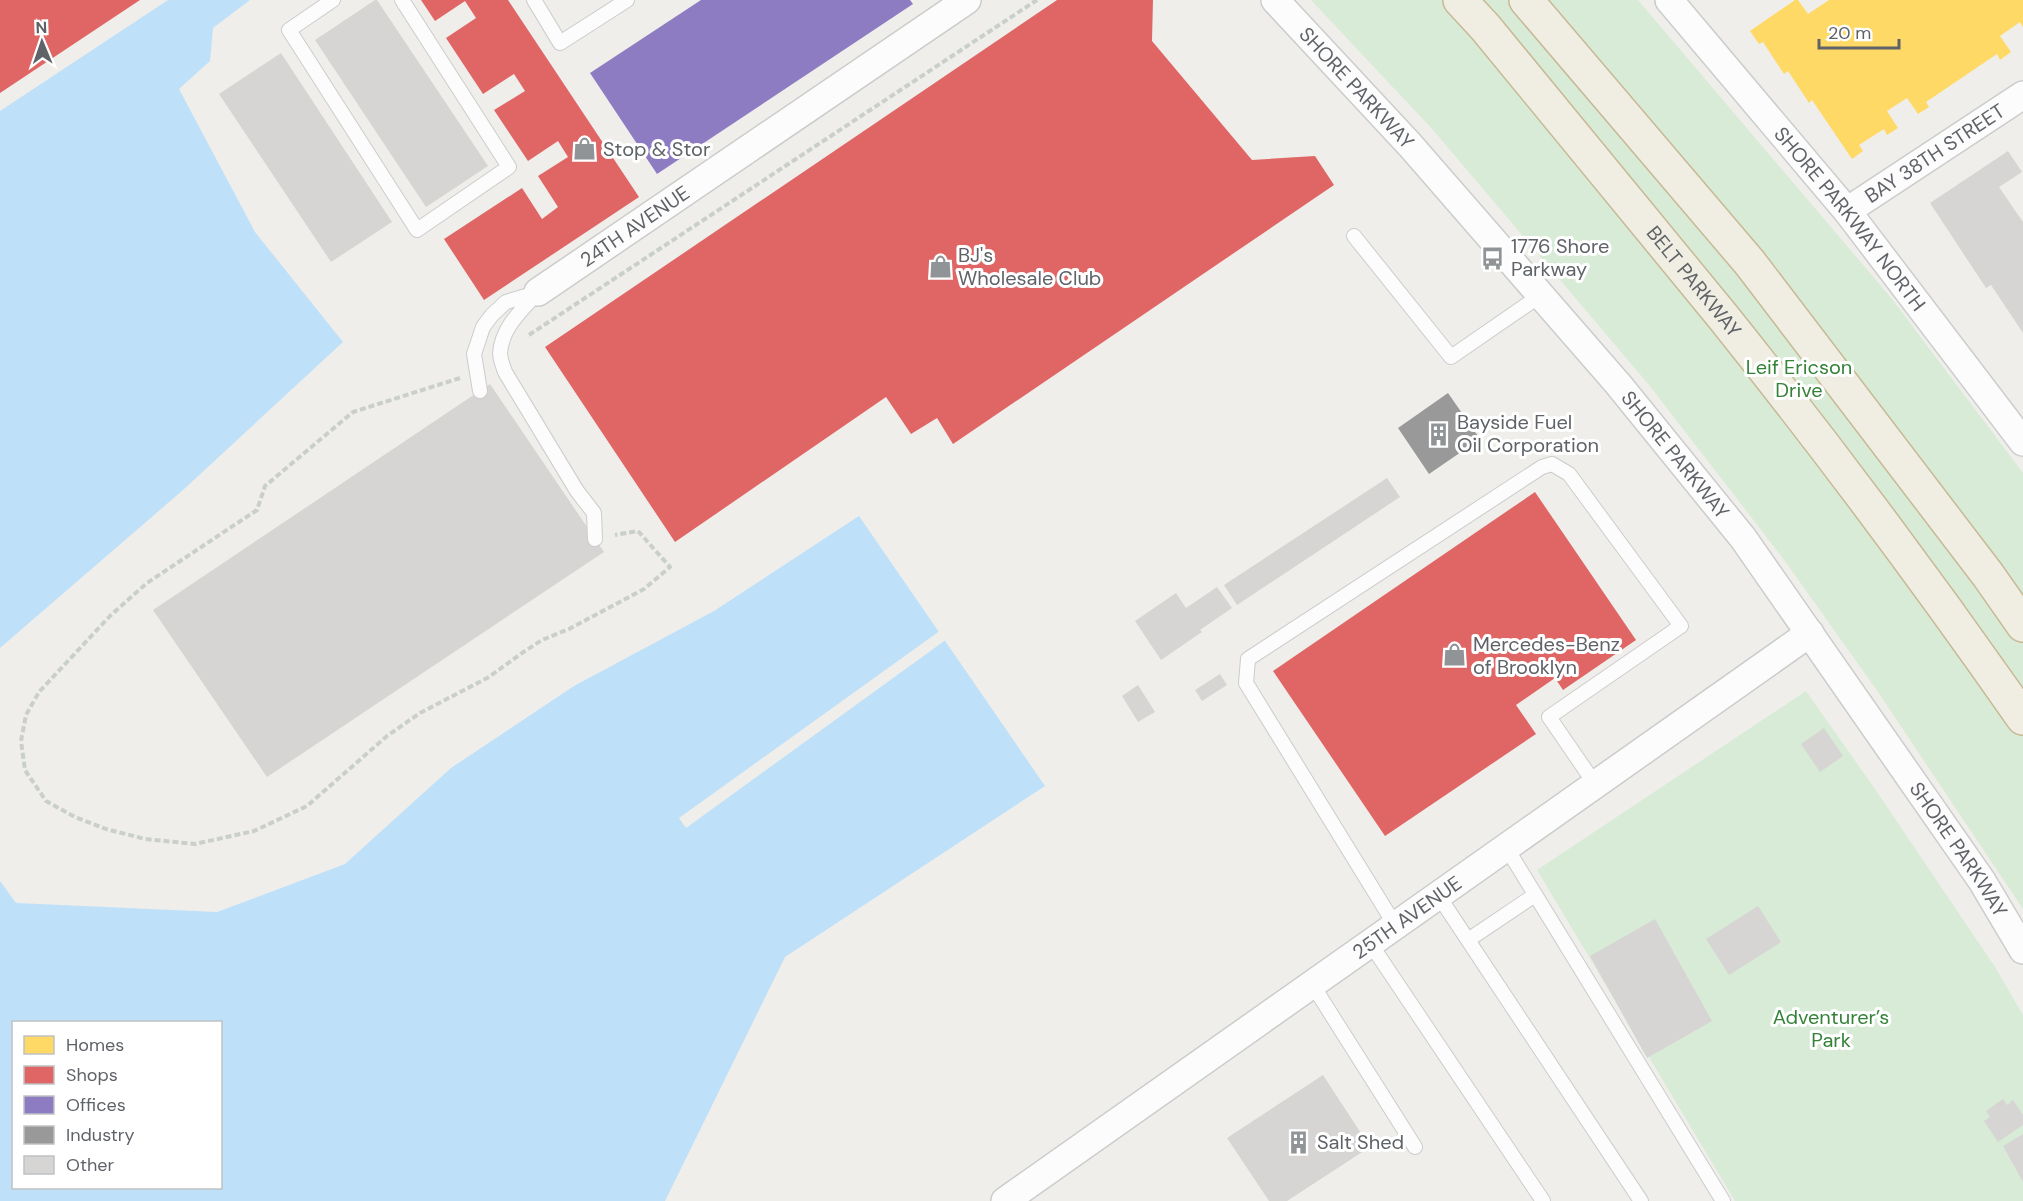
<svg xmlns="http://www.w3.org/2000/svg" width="2023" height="1201" viewBox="0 0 2023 1201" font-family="'DM Sans',sans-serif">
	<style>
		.green { fill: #d8ebd6 }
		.water { fill: #bfe0f9; fill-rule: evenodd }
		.pier { fill: #efeeea }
		.homes { fill: #ffd966 }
		.shops { fill: #e06666 }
		.offices { fill: #8e7cc3 }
		.industry { fill: #999 }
		.building { fill: #d6d5d3 }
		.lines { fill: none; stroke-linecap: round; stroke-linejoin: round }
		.service-casing { stroke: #cbcccc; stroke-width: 16 }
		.minor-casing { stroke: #cbcccc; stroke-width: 30 }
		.motorway-casing { stroke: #c8b996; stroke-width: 36 }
		.path { stroke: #cacfcc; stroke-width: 4; stroke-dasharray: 6 3; stroke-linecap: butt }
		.service { stroke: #fdfcfc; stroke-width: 14 }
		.minor { stroke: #fdfcfc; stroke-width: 27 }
		.motorway { stroke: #f0ede3; stroke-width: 33 }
		.labels { text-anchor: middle; stroke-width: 6; stroke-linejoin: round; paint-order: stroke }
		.street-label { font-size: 20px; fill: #5f6368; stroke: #fff }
		.poi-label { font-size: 20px; fill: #5f6368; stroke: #fff; text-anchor: start }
		.park-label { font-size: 20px; fill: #348238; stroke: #fff }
	</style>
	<rect width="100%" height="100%" fill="#efeeea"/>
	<path class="green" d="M1311,0H1638L1892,299L2023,473V909L1876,689L1782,557L1649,385L1434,131Z
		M1806,691L1875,789L1995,967L2023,1015V1201H1735L1537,870Z"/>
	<path class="water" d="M168,0H250L213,28L210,61L179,89L255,232L343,342L183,490L0,648V111Z
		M859,516L1045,786L785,957L665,1201H0V881L16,903L217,912L345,864L451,768L574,686L714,611ZM14,1022H220V1188H14Z"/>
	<path class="pier" d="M941,630L947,639L686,828L679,818Z"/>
	<path class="homes" d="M1795,0H1798L1808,14L1829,0H2023V27L2020,22L2000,36L2011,52L2000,60L1997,54L1926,102L1929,107L1918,114L1907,98L1887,111L1898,128L1887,135L1884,129L1859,145L1863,151L1852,159L1812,100L1809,103L1788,71L1784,74L1763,42L1759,44L1750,31Z"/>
	<path class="shops" d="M0,0H140L0,93Z
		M421,0H508L639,197L484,300L444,239L522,188L542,219L558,207L538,176L568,157L558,141L528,161L494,110L525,91L514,74L483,94L446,38L476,18L465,1L435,21Z
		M1057,0H1153L1152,41L1252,160L1315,156L1334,185L953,444L937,418L911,434L886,397L675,542L545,347Z
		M1535,492L1636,640L1563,690L1555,678L1516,705L1536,734L1385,836L1273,671Z"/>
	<path class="offices" d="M701,0H910L913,4L657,174L590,73Z"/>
	<path class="industry" d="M1448,393L1480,439L1429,474L1398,428Z"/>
	<path class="building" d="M375,0H377L488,166L426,207L315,40Z
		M281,53L392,222L331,262L219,94Z
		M2008,151L2022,172L1999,187L2023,222V333L1991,285L1986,288L1930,203Z
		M490,384L604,552L267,777L153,610Z
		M1387,478L1400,497L1237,605L1224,585Z
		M1217,587L1232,608L1200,630L1202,632L1161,660L1135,621L1176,593L1186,608Z
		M1220,674L1227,685L1202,701L1195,690Z
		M1138,685L1155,712L1138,722L1122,696Z
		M1824,728L1843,756L1820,772L1801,744Z
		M1758,906L1781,942L1729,975L1706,939Z
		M1655,919L1712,1021L1647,1058L1590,956Z
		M1323,1075L1370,1147L1287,1201H1269L1227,1138Z
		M2003,1099L2007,1105L2013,1100L2023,1115V1125L1998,1142L1984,1121L1990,1117L1986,1111Z
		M2023,1134V1182L2003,1146Z"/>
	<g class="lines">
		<defs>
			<path id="service" d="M333,0L289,30L417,230L509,167L402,0
				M534,0L560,43L627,0
				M1354,236L1451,357L1541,295
				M538,292C522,310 502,327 500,353C500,359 503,366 505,372L577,491L594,513L595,539
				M480,391L474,354L483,327L492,315L506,302L536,293
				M1506,847L1723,1201
				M1438,895L1641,1201
				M1395,925L1246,683L1248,659L1542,467L1552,464L1569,474L1681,626L1549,717L1595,784
				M1468,940L1535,895
				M1370,943L1543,1201
				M1312,984L1415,1147"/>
			<g id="minor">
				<path id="s1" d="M1275,0L1410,145L1618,384L1743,538L1982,881L2023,950"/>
				<path id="s2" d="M1669,0L1847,211L2023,442"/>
				<path id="s3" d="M1847,211L2023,95"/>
				<path id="s4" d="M538,292L967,0"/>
				<path id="s5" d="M1005,1201L1810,633"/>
			</g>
			<g id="motorway">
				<path id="s6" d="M1460,0L1485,27C1565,124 1645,221 1724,318C1828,448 1928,582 2023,718"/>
				<path d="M1526,0L1750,263L1988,575L2023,625"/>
			</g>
		</defs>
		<use href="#service" class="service-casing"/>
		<use href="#minor" class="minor-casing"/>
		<use href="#motorway" class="motorway-casing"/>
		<path class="path" d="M529,335L1037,0
			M460,378L353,412L265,486L257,510L147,583L110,616L39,692L26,715L21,741L25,770L46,801L75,817L106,829L145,839L195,844L254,831L307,806L387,736L420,713L489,677L522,653L542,640L569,629L644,589L670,567L638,531L615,535"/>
		<use href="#service" class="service"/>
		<use href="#minor" class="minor"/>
		<use href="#motorway" class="motorway"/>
	</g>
	<defs>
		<symbol id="shop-bare" viewBox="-9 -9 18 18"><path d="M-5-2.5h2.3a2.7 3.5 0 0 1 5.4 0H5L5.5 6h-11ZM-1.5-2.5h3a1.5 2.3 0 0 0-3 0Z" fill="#919496" stroke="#fff" stroke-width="2.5" paint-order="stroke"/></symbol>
		<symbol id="bus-bare" viewBox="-9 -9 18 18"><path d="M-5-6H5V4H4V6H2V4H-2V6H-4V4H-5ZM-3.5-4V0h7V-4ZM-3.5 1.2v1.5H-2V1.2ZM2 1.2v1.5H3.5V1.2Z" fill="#919496" stroke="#fff" stroke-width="2.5" paint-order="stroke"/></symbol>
		<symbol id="building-bare" viewBox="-9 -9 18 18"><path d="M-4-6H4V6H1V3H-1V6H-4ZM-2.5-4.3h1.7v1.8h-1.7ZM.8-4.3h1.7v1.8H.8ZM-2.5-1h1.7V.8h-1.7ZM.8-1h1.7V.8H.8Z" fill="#919496" stroke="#fff" stroke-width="2.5" paint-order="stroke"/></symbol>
	</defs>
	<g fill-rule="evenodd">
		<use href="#shop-bare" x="568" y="132" width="33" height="33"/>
		<use href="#bus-bare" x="1476" y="242" width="33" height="33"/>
		<use href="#shop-bare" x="924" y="250" width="33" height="33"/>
		<use href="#building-bare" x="1422" y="418" width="33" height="33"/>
		<use href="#shop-bare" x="1438" y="638" width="33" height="33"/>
		<use href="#building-bare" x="1282" y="1126" width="33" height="33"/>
	</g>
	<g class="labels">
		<g class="street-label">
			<text dy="7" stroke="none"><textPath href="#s1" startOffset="120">SHORE PARKWAY</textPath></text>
			<text dy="7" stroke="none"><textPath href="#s3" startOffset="105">BAY 38TH STREET</textPath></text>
			<text dy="7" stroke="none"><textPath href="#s2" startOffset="284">SHORE PARKWAY NORTH</textPath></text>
			<text dy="7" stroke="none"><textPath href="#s4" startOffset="117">24TH AVENUE</textPath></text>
			<text dy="7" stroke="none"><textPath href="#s6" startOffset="366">BELT PARKWAY</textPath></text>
			<text dy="7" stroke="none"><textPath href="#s1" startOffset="606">SHORE PARKWAY</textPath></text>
			<text dy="7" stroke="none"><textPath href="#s1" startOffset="1092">SHORE PARKWAY</textPath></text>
			<text dy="7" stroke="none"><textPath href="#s5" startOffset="492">25TH AVENUE</textPath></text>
		</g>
		<g class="poi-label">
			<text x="603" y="156">Stop &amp; Stor</text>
			<text x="1511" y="253">1776 Shore<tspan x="1511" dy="23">Parkway</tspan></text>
			<text x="958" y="262">BJ's<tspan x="958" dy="23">Wholesale Club</tspan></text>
			<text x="1457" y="429">Bayside Fuel<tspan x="1457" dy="23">Oil Corporation</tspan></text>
			<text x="1473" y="651">Mercedes-Benz<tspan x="1473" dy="23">of Brooklyn</tspan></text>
			<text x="1317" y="1149">Salt Shed</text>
		</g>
		<g class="park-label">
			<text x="1799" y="374">Leif Ericson<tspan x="1799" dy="23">Drive</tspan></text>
			<text x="1831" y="1024">Adventurer’s<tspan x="1831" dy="23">Park</tspan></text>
		</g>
	</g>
	<rect x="12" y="1021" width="210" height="168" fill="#ffffff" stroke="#bfc1c3" stroke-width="1.5"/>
	<rect x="24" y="1036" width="30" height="18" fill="#ffd966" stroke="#bfc1c3" stroke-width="1.5"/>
	<text x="66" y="1051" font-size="18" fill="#5f6368">Homes</text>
	<rect x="24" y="1066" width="30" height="18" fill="#e06666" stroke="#bfc1c3" stroke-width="1.5"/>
	<text x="66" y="1081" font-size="18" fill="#5f6368">Shops</text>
	<rect x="24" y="1096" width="30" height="18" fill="#8e7cc3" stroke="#bfc1c3" stroke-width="1.5"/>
	<text x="66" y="1111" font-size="18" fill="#5f6368">Offices</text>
	<rect x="24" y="1126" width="30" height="18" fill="#999999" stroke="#bfc1c3" stroke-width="1.5"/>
	<text x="66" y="1141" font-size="18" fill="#5f6368">Industry</text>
	<rect x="24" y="1156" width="30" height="18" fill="#d6d5d3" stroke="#bfc1c3" stroke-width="1.5"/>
	<text x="66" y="1171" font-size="18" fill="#5f6368">Other</text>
	<g transform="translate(42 42) rotate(358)" stroke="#ffffff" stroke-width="4.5" paint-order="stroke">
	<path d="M0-4.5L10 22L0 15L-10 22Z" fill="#5f6368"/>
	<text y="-9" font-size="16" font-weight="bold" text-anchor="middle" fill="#5f6368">N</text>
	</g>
	<path d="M1819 39v9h80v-9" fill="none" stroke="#5f6368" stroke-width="3"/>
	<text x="1828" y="39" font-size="18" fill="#5f6368" stroke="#ffffff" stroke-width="4.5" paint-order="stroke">20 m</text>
</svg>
